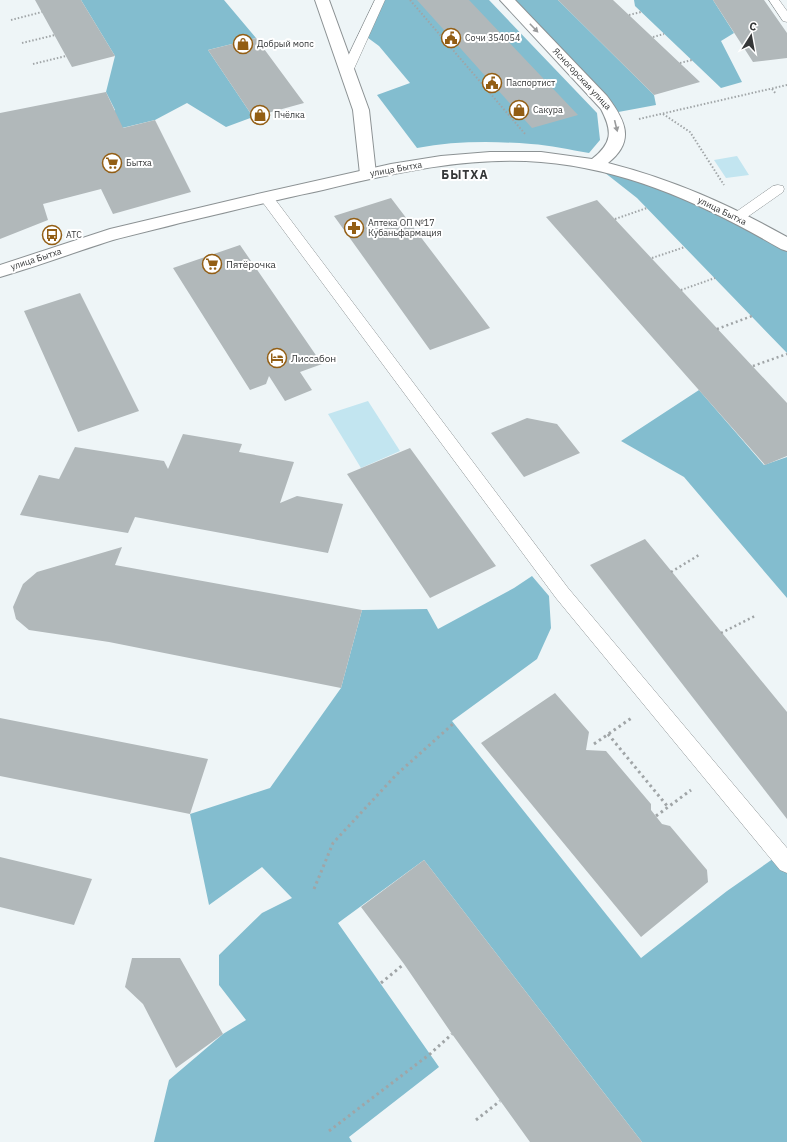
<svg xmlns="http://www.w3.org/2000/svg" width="787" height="1142" viewBox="0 0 787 1142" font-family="'IBM Plex Sans',sans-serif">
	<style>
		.green { fill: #c2e5f0 }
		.forest { fill: #83bdcf }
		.building { fill: #b1b8ba }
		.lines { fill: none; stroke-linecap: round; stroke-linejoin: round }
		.service-casing { stroke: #8c9294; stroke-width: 1 }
		.minor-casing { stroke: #8c9294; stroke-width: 2 }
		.tertiary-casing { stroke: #8c9294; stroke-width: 2 }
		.path-far2 { stroke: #a0a5a7; stroke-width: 2; stroke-dasharray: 1.5 2; stroke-linecap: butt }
		.path-far1 { stroke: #a0a5a7; stroke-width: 2.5; stroke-dasharray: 2 3; stroke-linecap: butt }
		.path { stroke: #a0a5a7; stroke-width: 3; stroke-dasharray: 2.5 3.5; stroke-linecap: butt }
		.service { fill: #fff; fill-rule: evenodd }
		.minor { fill: #fff; fill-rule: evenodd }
		.tertiary { fill: #fff; fill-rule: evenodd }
		.oneway { fill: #9a9b9c }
		.labels { text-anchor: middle; stroke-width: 4; stroke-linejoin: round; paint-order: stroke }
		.far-poi-label { font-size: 9px; fill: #353738; stroke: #fff; text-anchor: start }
		.far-street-label { font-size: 9px; fill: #353738; stroke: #fff }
		.poi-label { font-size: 10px; fill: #353738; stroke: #fff; text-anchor: start }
		.far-district-label { font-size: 12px; font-weight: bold; letter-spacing: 1px; fill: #353738; stroke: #fff }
	</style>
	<rect width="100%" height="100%" fill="#eef5f7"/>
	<path class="green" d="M737,156L749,175L726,178L714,160Z
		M368,401L400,451L361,468L328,414Z"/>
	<path class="forest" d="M81,0H224L256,38L208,50L253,117L226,127L187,103L155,120L89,136L115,110L106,92L115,56Z
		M380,0H489L597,113L600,140L589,153C570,150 550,145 531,144C493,141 454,141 417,148L377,95L410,83L379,46L364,35Z
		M506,0H558L654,95L656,105L613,113Z
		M634,0H713L734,33L721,41L742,82L721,88L635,6Z
		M595,165L634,175L787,245V353L637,198Z
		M699,390L764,465L787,457V598L684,477L621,441Z
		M532,576L549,596L551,628L537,659L452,721L641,958L727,891L780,854L787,863V1142H642L424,860L338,923L439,1067L349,1137L352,1142H154L169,1080L223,1034L246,1020L219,985V955L262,913L292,898L262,867L209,905L190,814L270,788L341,688L362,610L427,609L438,629L514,588Z"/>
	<path class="building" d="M35,0H81L115,56L72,67Z
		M417,0H469L578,115L532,128Z
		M558,0H613L700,82L654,95Z
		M713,0H764L787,33V58L753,62Z
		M256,38L304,103L253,117L208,50Z
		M106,92L123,128L155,120L191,192L113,214L101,189L43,204L48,220L0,239V113Z
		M391,198L490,328L430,350L334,216Z
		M597,200L787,403V456L765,465L546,217Z
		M240,245L322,364L300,372L312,390L285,401L269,376L266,384L250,390L173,268Z
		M80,293L139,411L78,432L24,311Z
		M527,418L557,424L580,453L524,477L491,433Z
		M183,434L242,444L239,452L294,462L280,503L297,496L343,504L328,553L135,517L128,533L20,515L39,475L59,479L75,447L164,461L168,469Z
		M410,448L496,566L430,598L347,474Z
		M645,539L787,712V819L590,565Z
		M122,547L115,565L362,610L341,688L109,642L29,630L16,619L13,607L23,584L37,572Z
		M555,693L589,732L586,750L606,751L651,804V810L662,824L670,826L707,870L708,882L641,937L481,743Z
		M0,718L208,759L190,814L0,776Z
		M0,857L92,879L74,925L0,907Z
		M424,860L594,1080L642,1142H530L452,1034L404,964L361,907Z
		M132,958H180L223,1034L176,1068L143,1004L125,987Z"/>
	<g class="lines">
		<defs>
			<path id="service" d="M375,0H385L353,71L351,73H343L341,71Z
				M769,0H779L787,11V22L783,21Z
				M778,185L783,186L784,189L783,192L743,220L738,221L733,220L731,217L733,214L773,186Z
				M266,193L271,194L568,588L787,848V873L780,870L556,598L261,200L259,197L261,194Z"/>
			<path id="minor" d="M315,0H329L369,110L376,174L374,178L368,179L362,178L360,174L353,110Z"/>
			<path id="tertiary" d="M500,0H515L607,96C625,120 636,141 608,163C674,180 728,204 787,237V251L781,249C707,206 628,169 541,162C468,156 394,173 323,190C275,200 228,212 180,223C158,229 135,234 113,240C75,252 38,266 0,277V265L110,229L249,196L391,164L441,156L490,152H541L592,159C612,143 613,132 601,109Z"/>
		</defs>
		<use href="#service" class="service-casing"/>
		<use href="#minor" class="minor-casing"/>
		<use href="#tertiary" class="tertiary-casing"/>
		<path class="path-far2" d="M410,0L526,135
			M629,15L641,12
			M11,20L42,12
			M653,37L664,34
			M22,43L55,35
			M680,63L692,60
			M33,64L66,56
			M772,89L776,94
			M663,114L690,132L724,185
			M639,119L787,85
			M615,219L647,208
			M652,258L685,247
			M681,290L715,278"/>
		<path class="path-far1" d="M717,329L752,316
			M753,366L787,354
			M671,572L699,555
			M721,633L755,616"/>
		<path class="path" d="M608,734L668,807
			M594,744L633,717
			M656,816L691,790
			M314,889L333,843L396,775L454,723
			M381,983L404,964
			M476,1120L500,1101
			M329,1131L430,1054L452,1034"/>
		<use href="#service" class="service"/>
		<use href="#minor" class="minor"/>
		<use href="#tertiary" class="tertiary"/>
	</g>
	<defs><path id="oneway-solid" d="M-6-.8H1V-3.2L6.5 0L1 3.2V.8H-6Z"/></defs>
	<g class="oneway">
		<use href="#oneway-solid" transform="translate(534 28) rotate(46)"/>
		<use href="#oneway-solid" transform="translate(616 126) rotate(76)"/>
	</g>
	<defs>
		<symbol id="civic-ring" viewBox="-11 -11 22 22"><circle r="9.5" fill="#fff" stroke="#935e14" stroke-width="1.5"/><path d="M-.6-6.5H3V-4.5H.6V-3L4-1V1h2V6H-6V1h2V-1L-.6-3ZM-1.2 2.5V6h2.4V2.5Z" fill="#935e14"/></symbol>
		<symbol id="shop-ring" viewBox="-11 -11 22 22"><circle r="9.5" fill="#fff" stroke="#935e14" stroke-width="1.5"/><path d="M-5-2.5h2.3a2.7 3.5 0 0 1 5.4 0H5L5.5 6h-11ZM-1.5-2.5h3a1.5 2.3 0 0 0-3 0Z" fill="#935e14"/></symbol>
		<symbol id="supermarket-ring" viewBox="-11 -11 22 22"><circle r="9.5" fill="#fff" stroke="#935e14" stroke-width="1.5"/><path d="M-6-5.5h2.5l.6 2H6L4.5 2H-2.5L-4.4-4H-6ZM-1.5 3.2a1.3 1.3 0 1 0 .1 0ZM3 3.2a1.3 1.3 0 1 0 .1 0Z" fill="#935e14"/></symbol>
		<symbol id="pharmacy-ring" viewBox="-11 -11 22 22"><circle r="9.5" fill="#fff" stroke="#935e14" stroke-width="1.5"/><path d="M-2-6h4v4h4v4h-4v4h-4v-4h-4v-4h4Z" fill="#935e14"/></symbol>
		<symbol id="bus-ring" viewBox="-11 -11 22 22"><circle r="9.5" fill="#fff" stroke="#935e14" stroke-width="1.5"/><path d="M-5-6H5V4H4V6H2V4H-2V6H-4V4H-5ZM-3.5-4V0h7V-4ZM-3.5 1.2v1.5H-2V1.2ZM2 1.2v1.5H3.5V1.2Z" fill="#935e14"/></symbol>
		<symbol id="hotel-ring" viewBox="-11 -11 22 22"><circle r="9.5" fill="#fff" stroke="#935e14" stroke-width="1.5"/><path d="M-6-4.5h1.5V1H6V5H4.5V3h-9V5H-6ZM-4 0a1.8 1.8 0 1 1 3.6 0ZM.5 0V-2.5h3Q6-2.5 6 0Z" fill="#935e14"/></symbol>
	</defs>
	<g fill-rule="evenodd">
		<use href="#civic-ring" x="440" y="27" width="22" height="22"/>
		<use href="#shop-ring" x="232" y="33" width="22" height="22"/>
		<use href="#civic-ring" x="481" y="72" width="22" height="22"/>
		<use href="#shop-ring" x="508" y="99" width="22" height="22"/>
		<use href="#shop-ring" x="249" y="104" width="22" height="22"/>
		<use href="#supermarket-ring" x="101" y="152" width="22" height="22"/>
		<use href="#pharmacy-ring" x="343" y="217" width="22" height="22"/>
		<use href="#bus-ring" x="41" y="224" width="22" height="22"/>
		<use href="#supermarket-ring" x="201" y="253" width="22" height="22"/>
		<use href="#hotel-ring" x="266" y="347" width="22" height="22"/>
	</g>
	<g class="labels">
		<g class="far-poi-label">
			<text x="465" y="41">Сочи 354054</text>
			<text x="257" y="47">Добрый мопс</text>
			<text x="506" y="86">Паспортист</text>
			<text x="533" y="113">Сакура</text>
			<text x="274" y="118">Пчёлка</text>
			<text x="126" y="166">Бытха</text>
			<text x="368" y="226">Аптека ОП №17<tspan x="368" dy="10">Кубаньфармация</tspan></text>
			<text x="66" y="238">АТС</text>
		</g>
		<g class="far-street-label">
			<text transform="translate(582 79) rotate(47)" y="3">Ясногорская улица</text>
			<text transform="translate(396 169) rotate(-10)" y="3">улица Бытха</text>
			<text transform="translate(722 211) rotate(26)" y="3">улица Бытха</text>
			<text transform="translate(36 259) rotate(-18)" y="3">улица Бытха</text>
		</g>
		<g class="poi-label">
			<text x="226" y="268">Пятёрочка</text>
			<text x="291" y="362">Лиссабон</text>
		</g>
		<g class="far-district-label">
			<text x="465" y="179">БЫТХА</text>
		</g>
	</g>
	<g transform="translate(751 36) rotate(11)" stroke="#ffffff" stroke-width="3" paint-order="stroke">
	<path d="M0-3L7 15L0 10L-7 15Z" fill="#353738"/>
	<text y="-6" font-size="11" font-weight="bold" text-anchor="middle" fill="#353738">С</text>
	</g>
</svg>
